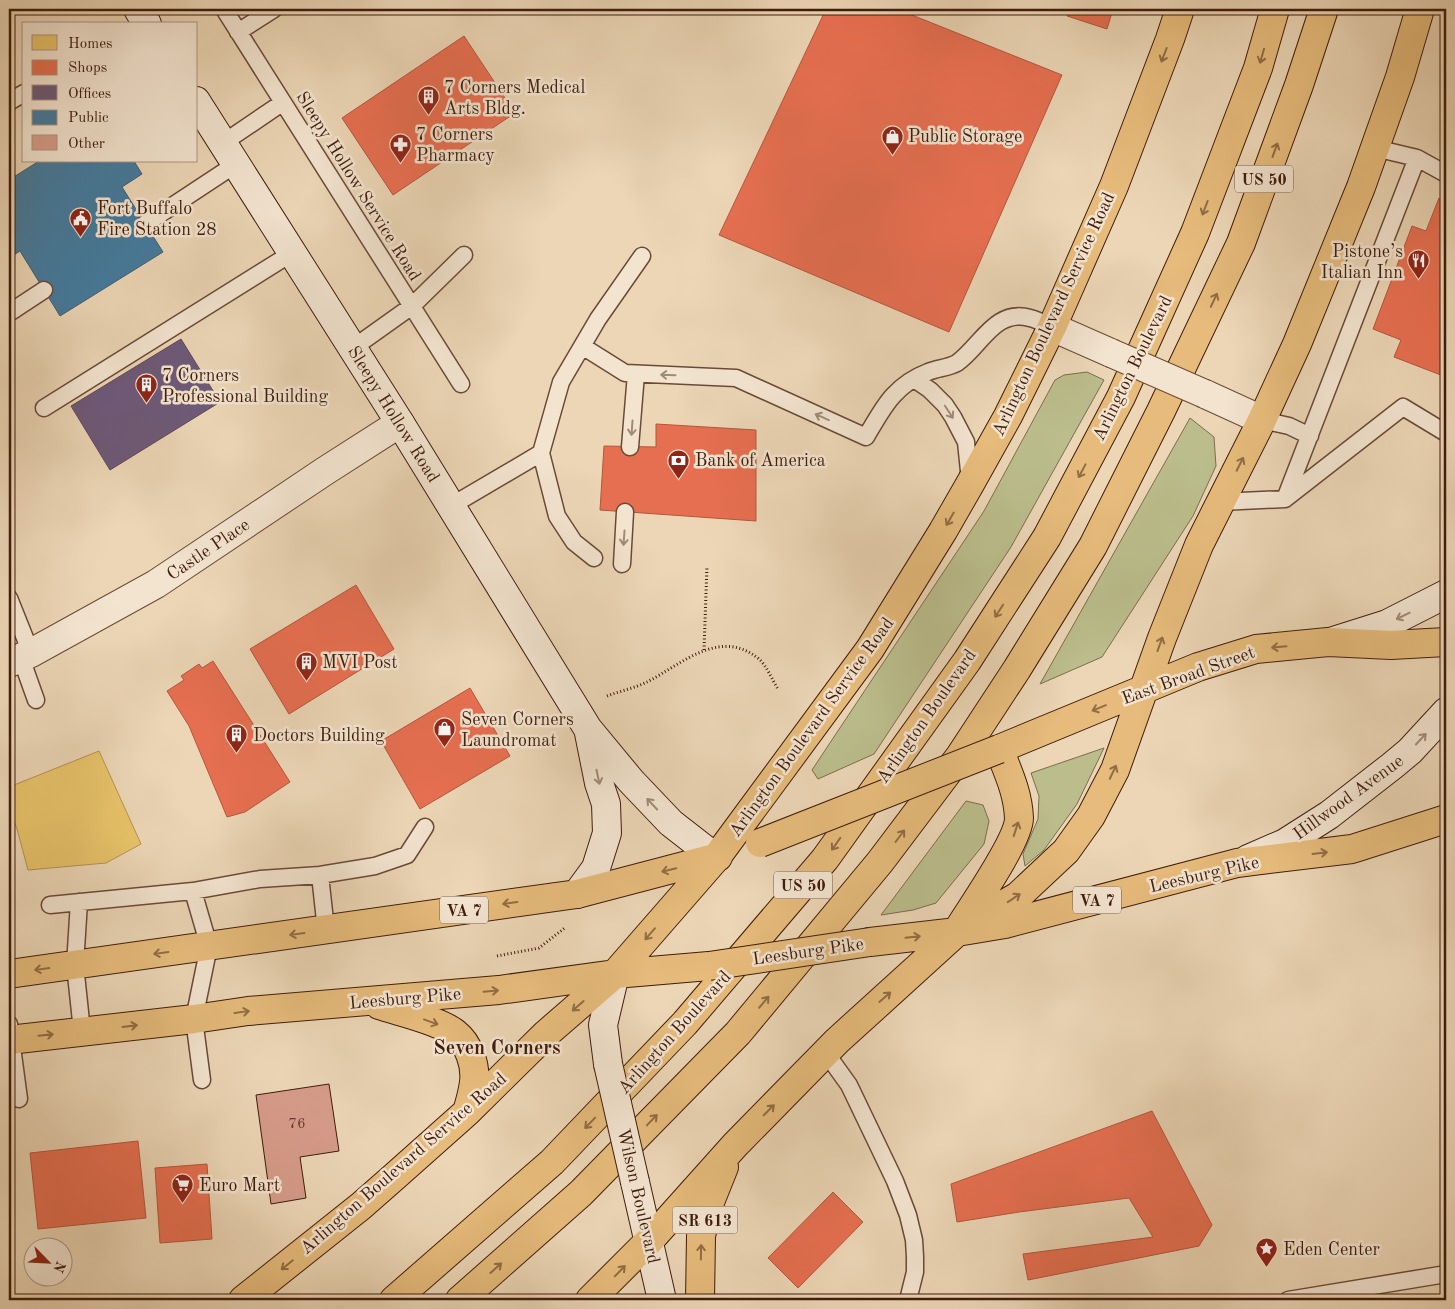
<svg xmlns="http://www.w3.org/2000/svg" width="1455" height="1309" viewBox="0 0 1455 1309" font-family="'Old Standard TT',serif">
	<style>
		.green { fill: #bbbd8c; stroke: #7d6c4c }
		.homes { fill: #e9c46a; stroke: #b6924e }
		.shops { fill: #e76f51; stroke: #b5563c }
		.offices { fill: #6d597a; stroke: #5f4759 }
		.public { fill: #457b9d; stroke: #435e72 }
		.building { fill: #d69c8a; stroke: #3f1c0c }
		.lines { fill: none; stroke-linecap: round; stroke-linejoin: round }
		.service-casing { stroke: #6a4a36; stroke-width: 19 }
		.minor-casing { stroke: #6a4a36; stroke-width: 30 }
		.tertiary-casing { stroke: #6a4a36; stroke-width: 30 }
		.secondary-casing { stroke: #3f1c0c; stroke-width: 30 }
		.primary-casing { stroke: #3f1c0c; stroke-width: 30 }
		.trunk-casing { stroke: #3f1c0c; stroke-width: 30 }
		.path { stroke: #3f1c0c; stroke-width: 3; stroke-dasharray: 1 2.5; stroke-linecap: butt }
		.service { stroke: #f3e4d0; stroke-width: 16 }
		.minor { stroke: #f3e4d0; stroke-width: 28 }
		.tertiary { stroke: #f3e4d0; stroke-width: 28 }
		.secondary { stroke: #f3e4d0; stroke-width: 28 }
		.primary { stroke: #e6bb7b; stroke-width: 28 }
		.trunk { stroke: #e6bb7b; stroke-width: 28 }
		.tertiary-bridge-casing { stroke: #6a4a36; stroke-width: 30; stroke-linecap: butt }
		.secondary-bridge-casing { stroke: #3f1c0c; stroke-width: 30; stroke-linecap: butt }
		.primary-bridge-casing { stroke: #3f1c0c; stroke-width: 30; stroke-linecap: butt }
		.tertiary-bridge { stroke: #f3e4d0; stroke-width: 28 }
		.secondary-bridge { stroke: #f3e4d0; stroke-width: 28 }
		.primary-bridge { stroke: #e6bb7b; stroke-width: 28 }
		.oneway { stroke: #926c44 }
		.oneway2 { stroke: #a28a78 }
		.labels { text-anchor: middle; stroke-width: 5; stroke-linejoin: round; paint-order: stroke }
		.number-label { font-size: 15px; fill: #653c2c }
		.shield { fill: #f3e4d0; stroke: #755847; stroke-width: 1 }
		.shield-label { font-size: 16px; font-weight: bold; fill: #3f1c0c }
		.poi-label { font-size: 18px; fill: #3f1c0c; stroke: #f3e4d0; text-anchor: start }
		.street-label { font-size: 18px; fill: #3f1c0c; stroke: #f3e4d0 }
		.quarter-label { font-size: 20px; font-weight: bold; fill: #3f1c0c; stroke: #f3e4d0 }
	</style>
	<rect width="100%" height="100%" fill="#ecd6b6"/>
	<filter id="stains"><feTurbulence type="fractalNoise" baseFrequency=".004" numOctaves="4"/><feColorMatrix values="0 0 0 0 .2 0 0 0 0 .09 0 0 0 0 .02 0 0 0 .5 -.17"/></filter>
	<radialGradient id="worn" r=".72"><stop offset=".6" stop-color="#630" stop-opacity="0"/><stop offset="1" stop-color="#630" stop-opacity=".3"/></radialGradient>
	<path class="green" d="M1087,372L1104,380L1011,547L874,754L818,779L812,770L984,511L1055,380L1064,375Z
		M1190,418L1214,437L1216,466L1193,516L1102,657L1040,684Z
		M1104,748L1077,804L1044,850L1025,866L1023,854L1038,819L1039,796L1031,773Z
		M966,801L983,805L989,821L984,844L936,903L913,910L881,915Z"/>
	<path class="homes" d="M99,751L141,844L106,863L28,870L17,829L9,807V787Z"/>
	<path class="shops" d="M826,9H897L1062,75L949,332L719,235Z
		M1064,9H1113L1107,29L1067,16L1070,11Z
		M464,36L515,113L393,195L342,118Z
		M1439,198L1446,201V377L1394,357L1401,340L1373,329L1412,226L1426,231Z
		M656,424L756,430V521L600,510L604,446L656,447Z
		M356,585L394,649L289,714L250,649Z
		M213,661L290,782L245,812L227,817L189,726L167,691L184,680L181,676L199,664L202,668Z
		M470,688L510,756L420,809L381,741Z
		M1152,1111L1212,1225L1199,1246L1028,1280L1023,1254L1153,1237L1129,1198L1019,1212L957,1222L951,1184Z
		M138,1141L146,1218L38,1229L30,1153Z
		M207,1164L212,1239L160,1243L155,1168Z
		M833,1192L863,1222L798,1288L768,1258Z"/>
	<path class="offices" d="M181,339L220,402L110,470L71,406Z"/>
	<path class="public" d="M39,161H134L142,174L122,187L163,252L60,316L20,251L9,258V180Z"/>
	<path class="building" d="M329,1084L339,1151L300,1157L306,1198L271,1204L256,1095Z"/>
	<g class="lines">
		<defs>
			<path id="service" d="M224,9L461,384
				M238,32L274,9
				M9,102L24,93
				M223,143L282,103
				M1375,148L1417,158
				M145,224L236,164
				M9,313L44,290
				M582,346L625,373L736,378L866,437C883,408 894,385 928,372C937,368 948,368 957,363C981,346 995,308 1030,318C1038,320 1045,324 1052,327
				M353,348L412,306L464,255
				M914,379L930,390L945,405L953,417L966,442L970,481
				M44,408L292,253
				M1262,420L1289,426L1310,436
				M630,447L636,374
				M541,453L557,516L574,542L594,558
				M1285,499L1417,158L1446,174
				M1220,502L1285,499L1403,407L1446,433
				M451,506L541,453L561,382L598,319L642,256
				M622,564L625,512
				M9,598L31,653
				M21,658L36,700
				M320,875L326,930
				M193,891L209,946L194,1019L202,1080
				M79,902L75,965L82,1031
				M50,905L193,891L260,879L320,875L375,866L407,855L425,827
				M9,1024L19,1099
				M826,1053L849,1085L895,1181L908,1215L914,1240L915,1257V1272L908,1300
				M1288,1300L1446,1274"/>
			<path id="minor" d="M9,663L31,653L156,584L325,471L400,423"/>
			<path id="tertiary" d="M1052,327L1111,353
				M1205,394L1262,420"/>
			<path id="secondary" d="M138,9L147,24
				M196,101L400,423L588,729L631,781L671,823L716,858
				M1330,642L1387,624L1446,594
				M1248,859L1285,843L1329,815L1392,766L1410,751L1446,712
				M577,894L596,868L607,833L606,804L599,783L589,733
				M608,1064L603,1025L615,974
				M635,1182L662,1300"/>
			<path id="primary" d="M959,928C972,907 1019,840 1019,818C1018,793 1008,772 999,749L1198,667L1256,649L1328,642L1391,645L1446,642
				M870,942L957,932L1005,924L1237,863L1352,849L1446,819
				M9,974L577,894L718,857
				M379,1005C400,1012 438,1020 455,1033C469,1044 476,1065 474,1082C473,1092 470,1102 467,1112
				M9,1040L194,1019L248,1011L499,990L615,974L709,966
				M243,1300L361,1206L394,1177L467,1112L546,1034L615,974L716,858L870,649L943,531L970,484L1008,416L1052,327L1114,186L1170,39L1180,9
				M590,1300L650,1240L735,1145L837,1041L957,932L1018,896L1066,851L1091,816L1115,770L1162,638L1199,545L1262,420L1297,344L1361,187L1400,77L1420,9
				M700,1300L701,1236L708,1207L724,1167"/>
			<path id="trunk" d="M394,1300L552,1162L685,1023L825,859L967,661L1047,537L1121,397L1195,233L1258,68L1275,9
				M460,1300L581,1193L738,1033L880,862L960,756L1017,669L1093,546L1161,411L1241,243L1299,85L1324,9"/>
		</defs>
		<use href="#service" class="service-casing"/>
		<use href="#minor" class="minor-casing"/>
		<use href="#tertiary" class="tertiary-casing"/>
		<use href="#secondary" class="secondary-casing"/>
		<use href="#primary" class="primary-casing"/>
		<use href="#trunk" class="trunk-casing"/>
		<path class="path" d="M704,650L707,566
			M607,696C620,691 635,688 647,682C682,664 720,627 759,659C767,666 772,680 778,689
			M497,956L539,948L566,927"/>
		<use href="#service" class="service"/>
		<use href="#minor" class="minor"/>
		<use href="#tertiary" class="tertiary"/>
		<use href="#secondary" class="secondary"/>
		<use href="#primary" class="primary"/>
		<use href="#trunk" class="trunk"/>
		<defs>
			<path id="tertiary-bridge" d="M1111,353L1205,394"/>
			<path id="secondary-bridge" d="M608,1064L635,1182"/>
			<path id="primary-bridge" d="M760,843L999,749
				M709,966L870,942"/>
		</defs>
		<use href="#tertiary-bridge" class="tertiary-bridge-casing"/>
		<use href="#secondary-bridge" class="secondary-bridge-casing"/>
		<use href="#primary-bridge" class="primary-bridge-casing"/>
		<use href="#tertiary-bridge" class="tertiary-bridge"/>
		<use href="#secondary-bridge" class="secondary-bridge"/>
		<use href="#primary-bridge" class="primary-bridge"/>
	</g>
	<defs><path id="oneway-shaft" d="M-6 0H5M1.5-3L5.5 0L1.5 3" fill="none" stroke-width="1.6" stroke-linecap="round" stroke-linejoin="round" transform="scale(1.25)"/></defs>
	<g class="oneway">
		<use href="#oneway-shaft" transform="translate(1164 55) rotate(111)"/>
		<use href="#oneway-shaft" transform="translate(1262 56) rotate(106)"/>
		<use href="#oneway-shaft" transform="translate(1275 150) rotate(-70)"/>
		<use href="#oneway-shaft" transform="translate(1205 208) rotate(111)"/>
		<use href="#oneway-shaft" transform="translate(1214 300) rotate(-65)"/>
		<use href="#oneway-shaft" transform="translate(1240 464) rotate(-63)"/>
		<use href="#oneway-shaft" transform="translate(1082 471) rotate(118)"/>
		<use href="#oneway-shaft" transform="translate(950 519) rotate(120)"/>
		<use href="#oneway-shaft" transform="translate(999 611) rotate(123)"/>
		<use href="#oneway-shaft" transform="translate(1160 644) rotate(-70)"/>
		<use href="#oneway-shaft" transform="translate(1279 647) rotate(175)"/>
		<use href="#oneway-shaft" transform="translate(1099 708) rotate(158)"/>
		<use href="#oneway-shaft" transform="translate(1113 772) rotate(-65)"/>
		<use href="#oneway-shaft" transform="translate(1016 829) rotate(-72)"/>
		<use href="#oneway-shaft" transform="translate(900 836) rotate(-53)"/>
		<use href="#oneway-shaft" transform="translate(836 844) rotate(125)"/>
		<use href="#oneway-shaft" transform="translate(1320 853) rotate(-7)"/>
		<use href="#oneway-shaft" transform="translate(669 870) rotate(166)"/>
		<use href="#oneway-shaft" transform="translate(1014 898) rotate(-34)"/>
		<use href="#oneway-shaft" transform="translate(510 903) rotate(172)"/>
		<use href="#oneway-shaft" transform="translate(297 934) rotate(172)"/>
		<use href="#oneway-shaft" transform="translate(650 934) rotate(131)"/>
		<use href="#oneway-shaft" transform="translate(913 937) rotate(-6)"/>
		<use href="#oneway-shaft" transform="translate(161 953) rotate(172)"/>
		<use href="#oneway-shaft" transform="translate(42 969) rotate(172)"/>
		<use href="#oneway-shaft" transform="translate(491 991) rotate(-5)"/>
		<use href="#oneway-shaft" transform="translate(885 997) rotate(-41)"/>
		<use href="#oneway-shaft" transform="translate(764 1002) rotate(-50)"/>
		<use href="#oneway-shaft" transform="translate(578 1006) rotate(139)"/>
		<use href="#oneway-shaft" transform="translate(242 1012) rotate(-8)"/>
		<use href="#oneway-shaft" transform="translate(431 1022) rotate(20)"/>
		<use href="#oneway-shaft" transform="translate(130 1026) rotate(-7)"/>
		<use href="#oneway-shaft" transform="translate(46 1035) rotate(-6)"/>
		<use href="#oneway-shaft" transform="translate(769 1110) rotate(-45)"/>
		<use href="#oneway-shaft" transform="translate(652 1120) rotate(-46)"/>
		<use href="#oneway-shaft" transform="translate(590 1123) rotate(134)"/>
		<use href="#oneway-shaft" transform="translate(701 1252) rotate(-89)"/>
		<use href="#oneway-shaft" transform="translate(287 1265) rotate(141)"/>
		<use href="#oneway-shaft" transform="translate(496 1268) rotate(-42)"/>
		<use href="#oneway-shaft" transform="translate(620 1271) rotate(-46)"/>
	</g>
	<g class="oneway2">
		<use href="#oneway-shaft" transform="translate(668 375) rotate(-178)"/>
		<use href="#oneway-shaft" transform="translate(949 412) rotate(57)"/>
		<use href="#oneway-shaft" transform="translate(822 417) rotate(-156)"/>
		<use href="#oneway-shaft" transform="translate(632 428) rotate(94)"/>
		<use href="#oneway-shaft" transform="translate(624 538) rotate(94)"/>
		<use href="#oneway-shaft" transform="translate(1403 616) rotate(154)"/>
		<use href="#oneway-shaft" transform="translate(1421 739) rotate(-47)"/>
		<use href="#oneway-shaft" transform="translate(598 777) rotate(78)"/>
		<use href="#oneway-shaft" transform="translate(652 804) rotate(-133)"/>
	</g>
	<defs>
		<symbol id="building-pin" viewBox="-11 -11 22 30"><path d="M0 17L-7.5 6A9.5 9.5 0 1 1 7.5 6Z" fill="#8f2418" stroke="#f3e4d0"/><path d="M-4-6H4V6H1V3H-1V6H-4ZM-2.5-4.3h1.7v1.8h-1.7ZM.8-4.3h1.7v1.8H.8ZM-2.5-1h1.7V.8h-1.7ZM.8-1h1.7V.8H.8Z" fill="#fff"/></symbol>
		<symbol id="shop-pin" viewBox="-11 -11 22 30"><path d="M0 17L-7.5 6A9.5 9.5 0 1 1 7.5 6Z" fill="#8f2418" stroke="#f3e4d0"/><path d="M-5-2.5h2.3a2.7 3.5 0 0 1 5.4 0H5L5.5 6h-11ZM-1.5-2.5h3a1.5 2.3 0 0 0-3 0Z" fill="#fff"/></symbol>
		<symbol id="pharmacy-pin" viewBox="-11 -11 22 30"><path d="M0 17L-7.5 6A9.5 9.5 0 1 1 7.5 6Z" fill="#8f2418" stroke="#f3e4d0"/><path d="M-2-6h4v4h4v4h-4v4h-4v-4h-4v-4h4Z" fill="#fff"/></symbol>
		<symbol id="civic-pin" viewBox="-11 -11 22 30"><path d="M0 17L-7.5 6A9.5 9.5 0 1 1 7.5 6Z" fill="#8f2418" stroke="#f3e4d0"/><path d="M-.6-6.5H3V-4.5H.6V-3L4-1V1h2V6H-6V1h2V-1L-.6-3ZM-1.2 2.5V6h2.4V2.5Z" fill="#fff"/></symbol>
		<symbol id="restaurant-pin" viewBox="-11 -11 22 30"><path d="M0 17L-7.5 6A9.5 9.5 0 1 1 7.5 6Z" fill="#8f2418" stroke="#f3e4d0"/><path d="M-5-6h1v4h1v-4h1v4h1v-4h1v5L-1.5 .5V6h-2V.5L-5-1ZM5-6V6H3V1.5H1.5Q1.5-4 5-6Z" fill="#fff"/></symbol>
		<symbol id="bank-pin" viewBox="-11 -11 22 30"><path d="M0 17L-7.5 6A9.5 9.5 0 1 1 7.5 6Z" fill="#8f2418" stroke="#f3e4d0"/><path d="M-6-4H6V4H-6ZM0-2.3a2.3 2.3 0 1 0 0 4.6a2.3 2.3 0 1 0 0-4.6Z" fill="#fff"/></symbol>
		<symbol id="supermarket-pin" viewBox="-11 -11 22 30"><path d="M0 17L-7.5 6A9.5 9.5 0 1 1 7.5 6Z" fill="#8f2418" stroke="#f3e4d0"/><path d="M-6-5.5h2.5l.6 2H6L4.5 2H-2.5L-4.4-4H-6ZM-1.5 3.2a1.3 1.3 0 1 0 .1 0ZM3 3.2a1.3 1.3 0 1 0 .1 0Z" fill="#fff"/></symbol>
		<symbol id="sight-pin" viewBox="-11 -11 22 30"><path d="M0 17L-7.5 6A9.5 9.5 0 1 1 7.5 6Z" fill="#8f2418" stroke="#f3e4d0"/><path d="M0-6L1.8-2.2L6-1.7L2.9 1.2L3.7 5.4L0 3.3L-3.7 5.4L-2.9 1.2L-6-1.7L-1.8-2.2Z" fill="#fff"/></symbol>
	</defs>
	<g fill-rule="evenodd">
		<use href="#building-pin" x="416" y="84" width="25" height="34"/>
		<use href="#shop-pin" x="880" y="124" width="25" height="34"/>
		<use href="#pharmacy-pin" x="388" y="132" width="25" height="34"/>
		<use href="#civic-pin" x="68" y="206" width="25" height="34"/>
		<use href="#restaurant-pin" x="1406" y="248" width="25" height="34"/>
		<use href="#building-pin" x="134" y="372" width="25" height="34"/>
		<use href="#bank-pin" x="666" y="448" width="25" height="34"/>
		<use href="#building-pin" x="294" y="650" width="25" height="34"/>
		<use href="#shop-pin" x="432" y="716" width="25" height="34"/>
		<use href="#building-pin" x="224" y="722" width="25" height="34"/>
		<use href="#supermarket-pin" x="170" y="1172" width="25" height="34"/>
		<use href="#sight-pin" x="1254" y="1236" width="25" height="34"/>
	</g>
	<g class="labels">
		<g class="number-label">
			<text x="297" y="1128">76</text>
		</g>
		<g class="shield">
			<rect x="1235" y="165.5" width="58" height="27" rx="4"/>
			<rect x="774" y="871.5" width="58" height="27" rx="4"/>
			<rect x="1073" y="886.5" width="48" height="27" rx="4"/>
			<rect x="440" y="896.5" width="48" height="27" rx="4"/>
			<rect x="672.5" y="1206.5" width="65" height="27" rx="4"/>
		</g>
		<g class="shield-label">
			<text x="1264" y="185">US 50</text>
			<text x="803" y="891">US 50</text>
			<text x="1097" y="906">VA 7</text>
			<text x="464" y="916">VA 7</text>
			<text x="705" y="1226">SR 613</text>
		</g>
		<g class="poi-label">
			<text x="444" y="93">7 Corners Medical<tspan x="444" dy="21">Arts Bldg.</tspan></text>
			<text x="416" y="140">7 Corners<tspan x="416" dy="21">Pharmacy</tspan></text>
			<text x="908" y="142">Public Storage</text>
			<text x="97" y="214">Fort Buffalo<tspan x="97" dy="21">Fire Station 28</tspan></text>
			<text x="1403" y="257" text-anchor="end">Pistone’s<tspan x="1403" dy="21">Italian Inn</tspan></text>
			<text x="162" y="381">7 Corners<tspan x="162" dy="21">Professional Building</tspan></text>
			<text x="695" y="466">Bank of America</text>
			<text x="322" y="668">MVI Post</text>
			<text x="461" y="725">Seven Corners<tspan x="461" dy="21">Laundromat</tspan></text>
			<text x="253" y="741">Doctors Building</text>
			<text x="199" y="1191">Euro Mart</text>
			<text x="1283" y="1255">Eden Center</text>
		</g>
		<g class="street-label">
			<text transform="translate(359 186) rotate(58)" y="6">Sleepy Hollow Service Road</text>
			<text transform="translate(1053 314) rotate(-65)" y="6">Arlington Boulevard Service Road</text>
			<text transform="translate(1132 368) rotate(-64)" y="6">Arlington Boulevard</text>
			<text transform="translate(394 414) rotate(58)" y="6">Sleepy Hollow Road</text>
			<text transform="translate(208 549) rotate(-34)" y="6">Castle Place</text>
			<text transform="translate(1188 675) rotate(-20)" y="6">East Broad Street</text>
			<text transform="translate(926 716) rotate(-55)" y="6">Arlington Boulevard</text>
			<text transform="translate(811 727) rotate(-54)" y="6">Arlington Boulevard Service Road</text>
			<text transform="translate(1348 797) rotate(-36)" y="6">Hillwood Avenue</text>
			<text transform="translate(1204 874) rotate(-13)" y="6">Leesburg Pike</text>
			<text transform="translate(808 951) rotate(-8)" y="6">Leesburg Pike</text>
			<text transform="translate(405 998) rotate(-5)" y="6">Leesburg Pike</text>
			<text transform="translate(674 1032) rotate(-48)" y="6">Arlington Boulevard</text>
			<text transform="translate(403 1163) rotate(-41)" y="6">Arlington Boulevard Service Road</text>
			<text transform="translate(639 1196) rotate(77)" y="6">Wilson Boulevard</text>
		</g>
		<g class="quarter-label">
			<text x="497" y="1054">Seven Corners</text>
		</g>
	</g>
	<rect width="1455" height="1309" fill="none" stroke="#ecd6b6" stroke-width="30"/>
	<rect x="10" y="10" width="1435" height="1289" fill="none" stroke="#3f1c0c" stroke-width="2.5"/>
	<rect x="15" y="15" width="1425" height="1279" fill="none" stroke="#3f1c0c"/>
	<rect x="22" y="22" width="175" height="140" fill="#f3e4d0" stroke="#ab9482"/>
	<rect x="32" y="35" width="25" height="15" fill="#e9c46a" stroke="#ab9482"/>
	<text x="68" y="48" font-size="15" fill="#3f1c0c">Homes</text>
	<rect x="32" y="60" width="25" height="15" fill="#e76f51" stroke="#ab9482"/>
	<text x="68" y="72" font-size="15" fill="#3f1c0c">Shops</text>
	<rect x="32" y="85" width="25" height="15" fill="#6d597a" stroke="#ab9482"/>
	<text x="68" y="98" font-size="15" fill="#3f1c0c">Offices</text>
	<rect x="32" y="110" width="25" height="15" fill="#457b9d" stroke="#ab9482"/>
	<text x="68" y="122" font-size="15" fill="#3f1c0c">Public</text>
	<rect x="32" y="135" width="25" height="15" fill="#d69c8a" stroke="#ab9482"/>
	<text x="68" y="148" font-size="15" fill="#3f1c0c">Other</text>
	<g transform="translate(48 1262) rotate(114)"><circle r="24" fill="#f3e4d0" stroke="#ab9482"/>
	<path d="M0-4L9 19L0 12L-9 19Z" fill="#8f2418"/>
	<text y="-8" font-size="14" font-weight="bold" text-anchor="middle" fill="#3f1c0c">N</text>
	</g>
	<rect width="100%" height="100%" filter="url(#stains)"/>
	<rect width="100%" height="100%" fill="url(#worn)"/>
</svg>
